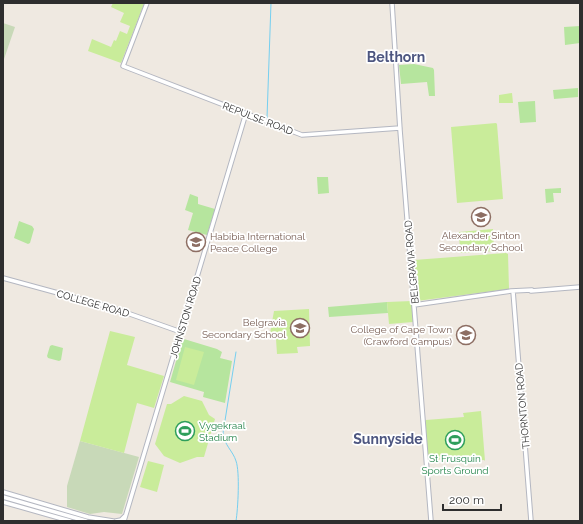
<svg xmlns="http://www.w3.org/2000/svg" width="583" height="524" viewBox="0 0 583 524" font-family="Raleway,sans-serif">
	<style>
		.green { fill: #b6e59e }
		.cemetery { fill: #c8d9b8 }
		.pitch { fill: #c9ec9a }
		.lines { fill: none; stroke-linecap: round; stroke-linejoin: round }
		.stream { stroke: #75cff0; stroke-width: 1 }
		.secondary-casing { stroke: #b4b7c1; stroke-width: 5.5 }
		.secondary { stroke: #fff; stroke-width: 3.5 }
		.labels { text-anchor: middle; stroke-width: 3.5; stroke-linejoin: round; paint-order: stroke }
		.street-label { font-size: 10px; fill: #2e2e2e; stroke: #fff }
		.education-label { font-size: 10px; fill: #785e54; stroke: #fff; text-anchor: end }
		.leisure-label { font-size: 10px; fill: #27864d; stroke: #fff; text-anchor: start }
		.district-label { font-size: 14px; font-weight: bold; fill: #4d5680; stroke: #fff }
	</style>
	<rect width="100%" height="100%" fill="#efe9e1"/>
	<path class="green" d="M580,26V43L565,45L564,27Z
		M414,64L433,68L434,70L435,96H429L427,82L401,84L399,65Z
		M578,88V97L554,99L553,90Z
		M535,101L536,122L520,123L518,102Z
		M317,177H328L329,193L318,194Z
		M561,188V193H553L554,202L546,203L545,189Z
		M190,194L198,197V204L215,209L207,235L188,230L193,213L185,210Z
		M19,221L32,226L34,229L30,243L28,244L14,238Z
		M387,302L388,313L329,317L328,307Z
		M184,339L217,349L222,352L220,358L232,361L225,403L203,397L204,392L170,382L182,340Z
		M52,345L63,348L61,360L59,361L48,358L47,356L50,346Z"/>
	<path class="cemetery" d="M3,23L15,27L3,62Z
		M80,441L139,457L122,514L104,512L90,514L67,507V486Z"/>
	<path class="pitch" d="M113,3H141L144,4L121,63L88,51L92,39L111,47L114,40L116,41L120,31L127,34L130,26L120,22L124,13L111,7Z
		M512,93L513,103H499V95Z
		M496,123L497,124L503,199L457,203L451,127Z
		M493,229L494,251L460,253L459,232Z
		M506,253L508,254L509,289L417,301L416,300L413,261L414,260Z
		M412,301L413,322L389,324L387,302Z
		M309,309L310,346L297,347L298,353L277,354L276,339H269L274,311Z
		M110,331L135,337L127,365L164,376L154,408L137,403L124,453L80,441Z
		M185,347L204,352L194,385L176,380Z
		M184,396L202,401L209,415L215,419L204,457H197L180,463L164,456L155,444L167,404H171Z
		M481,411L485,461L484,460L469,461L467,462L464,458L428,460L425,421L426,420L464,417L463,413Z
		M148,461L164,465L157,492L140,487Z"/>
	<g class="lines">
		<path class="stream" d="M267,118L271,3
			M236,521C238,509 240,472 236,461C233,451 224,445 223,433L236,352"/>
		<defs>
			<path id="secondary" d="M147,3L123,66L302,135L400,128
				M392,3L400,130L431,521
				M3,278L113,308L181,332
				M513,291L531,521
				M531,291L580,287
				M414,305L511,291L532,290
				M3,492L88,517L113,521
				M3,497L86,521
				M3,502L70,521
				M116,521L121,520L125,516
				M124,521L246,113"/>
		</defs>
		<use href="#secondary" class="secondary-casing"/>
		<use href="#secondary" class="secondary"/>
	</g>
	<defs>
		<symbol id="school-ring" viewBox="-11 -11 22 22"><circle r="9.5" fill="#fff" stroke="#8d6e63" stroke-width="1.5"/><path d="M0-5L7-2L0 1L-7-2ZM-4 1L0 2.5L4 1V4Q0 6-4 4Z" fill="#8d6e63"/></symbol>
		<symbol id="university-ring" viewBox="-11 -11 22 22"><circle r="9.5" fill="#fff" stroke="#8d6e63" stroke-width="1.5"/><path d="M0-5L7-2L0 1L-7-2ZM-4 1L0 2.5L4 1V4Q0 6-4 4Z" fill="#8d6e63"/></symbol>
		<symbol id="stadium-ring" viewBox="-11 -11 22 22"><circle r="9.5" fill="#fff" stroke="#2e9e5b" stroke-width="1.5"/><path d="M0-5a6.5 5 0 1 0 0 10a6.5 5 0 1 0 0-10ZM-3.5-1.8h7v3.6h-7Z" fill="#2e9e5b"/></symbol>
	</defs>
	<g fill-rule="evenodd">
		<use href="#school-ring" x="470" y="206" width="22" height="22"/>
		<use href="#university-ring" x="185" y="231" width="22" height="22"/>
		<use href="#school-ring" x="289" y="317" width="22" height="22"/>
		<use href="#university-ring" x="455" y="324" width="22" height="22"/>
		<use href="#stadium-ring" x="174" y="420" width="22" height="22"/>
		<use href="#stadium-ring" x="444" y="429" width="22" height="22"/>
	</g>
	<g class="labels">
		<g class="street-label">
			<text transform="translate(258 118) rotate(21)" y="4">REPULSE ROAD</text>
			<text transform="translate(411 262) rotate(-95)" y="4">BELGRAVIA ROAD</text>
			<text transform="translate(93 303) rotate(16)" y="4">COLLEGE ROAD</text>
			<text transform="translate(185 317) rotate(-73)" y="4">JOHNSTON ROAD</text>
			<text transform="translate(522 406) rotate(-95)" y="4">THORNTON ROAD</text>
		</g>
		<g class="education-label">
			<text x="481" y="239" text-anchor="middle">Alexander Sinton<tspan x="481" dy="12">Secondary School</tspan></text>
			<text x="210" y="240" text-anchor="start">Habibia International<tspan x="210" dy="12">Peace College</tspan></text>
			<text x="286" y="326">Belgravia<tspan x="286" dy="12">Secondary School</tspan></text>
			<text x="452" y="333">College of Cape Town<tspan x="452" dy="12">(Crawford Campus)</tspan></text>
		</g>
		<g class="leisure-label">
			<text x="199" y="429">Vygekraal<tspan x="199" dy="12">Stadium</tspan></text>
			<text x="455" y="462" text-anchor="middle">St Frusquin<tspan x="455" dy="12">Sports Ground</tspan></text>
		</g>
		<g class="district-label">
			<text x="396" y="62">Belthorn</text>
			<text x="388" y="444">Sunnyside</text>
		</g>
	</g>
	<rect width="583" height="524" fill="none" stroke="#2e2e2e" stroke-width="8"/>
	<path d="M443 504v6h58v-6" fill="none" stroke="#2e2e2e" stroke-width="2"/>
	<text x="449" y="504" font-size="12" fill="#2e2e2e" stroke="#ffffff" stroke-width="3" paint-order="stroke">200 m</text>
</svg>
